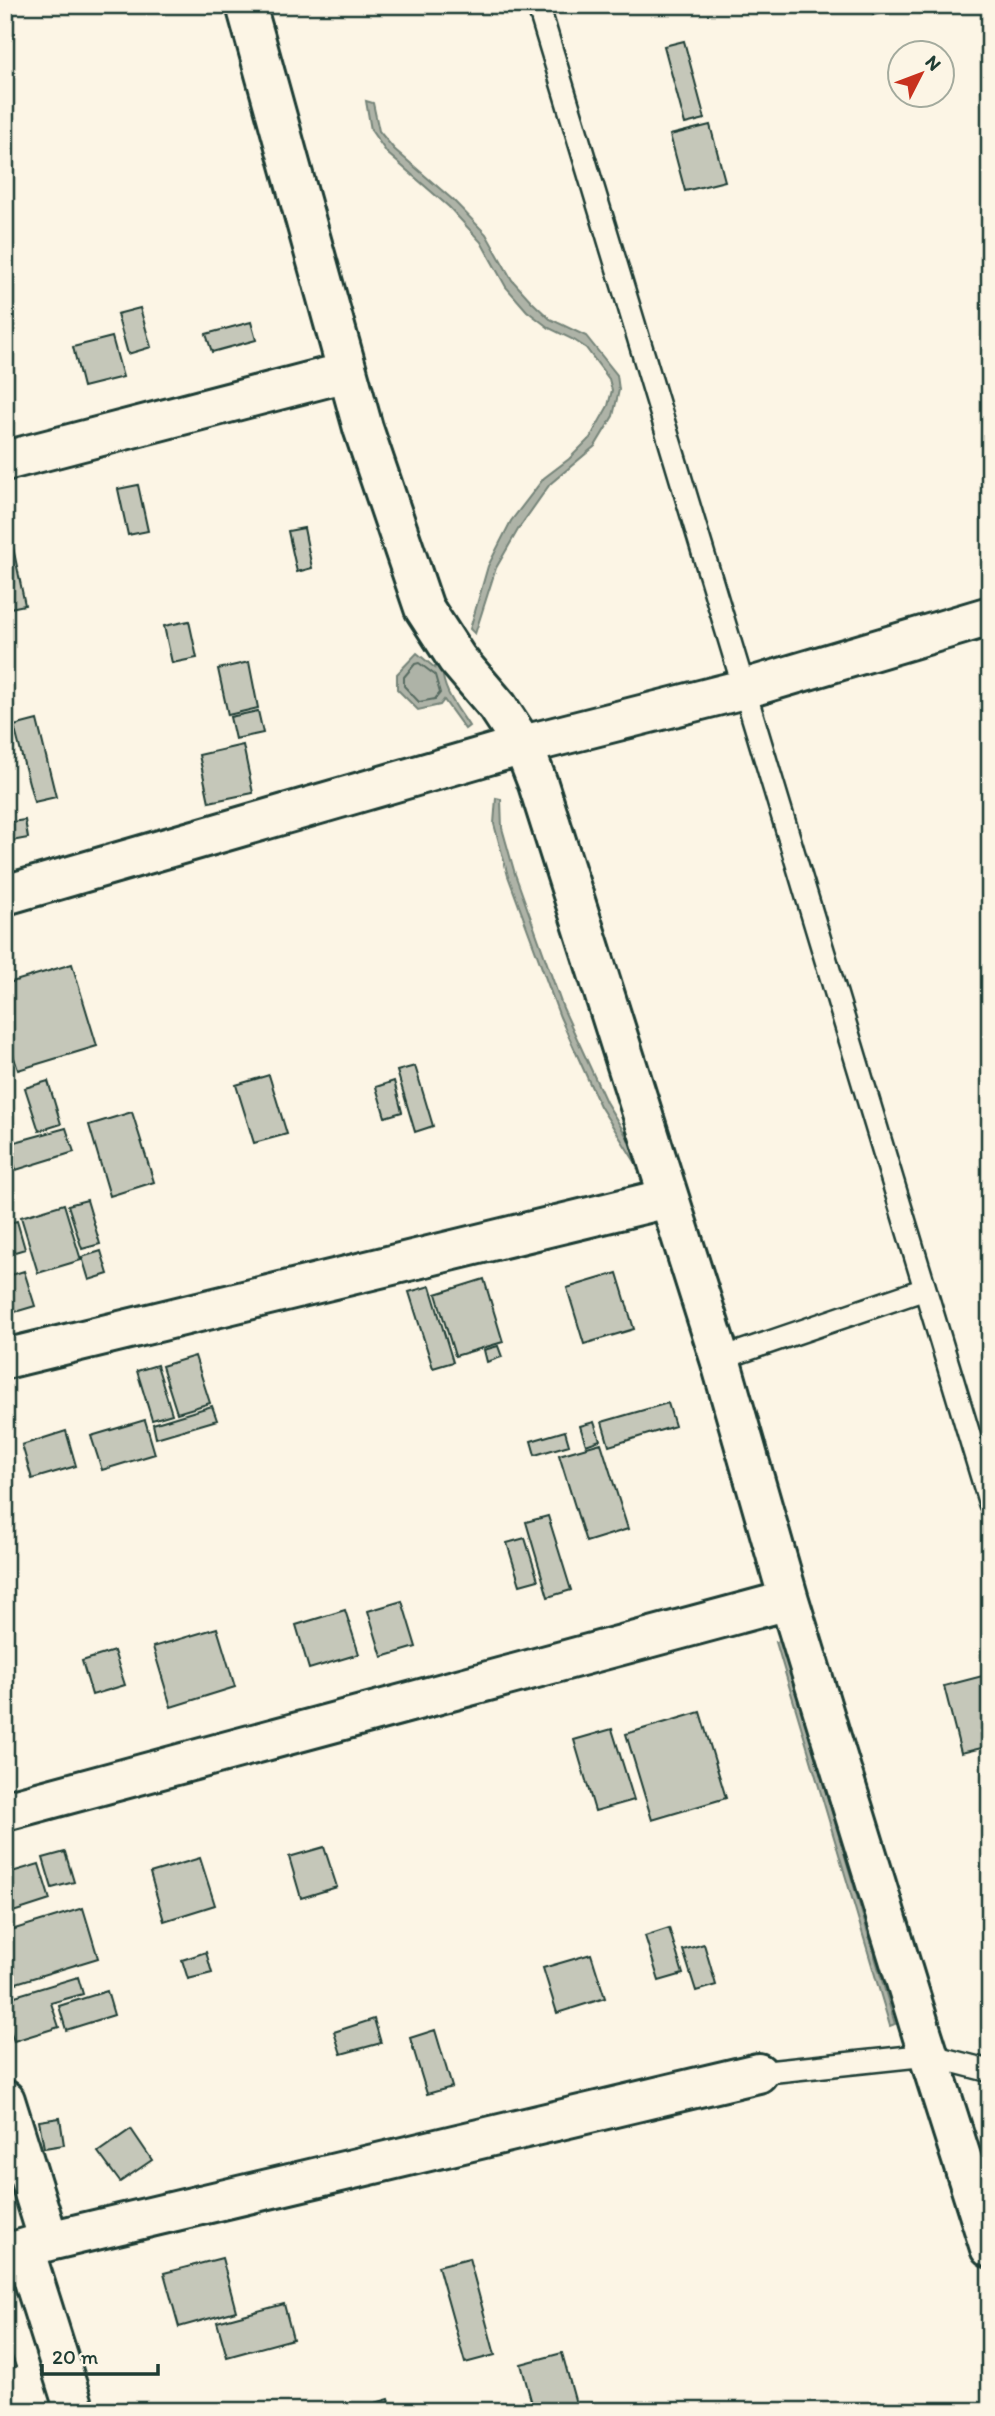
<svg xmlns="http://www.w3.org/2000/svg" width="995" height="2416" viewBox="0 0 995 2416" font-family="Itim,sans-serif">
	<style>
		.water { fill: #aeb3a7; stroke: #758479; stroke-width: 2 }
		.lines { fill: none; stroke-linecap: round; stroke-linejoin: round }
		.shore { stroke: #586c62; stroke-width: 2 }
		.building { fill: #c5c7b9; stroke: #1f3d34; stroke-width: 2 }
		.service-casing { stroke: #1f3d34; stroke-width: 26 }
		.minor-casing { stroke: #1f3d34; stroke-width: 44 }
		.service { stroke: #fcf5e5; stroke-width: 21 }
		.minor { stroke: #fcf5e5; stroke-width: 38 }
	</style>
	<rect width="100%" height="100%" fill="#fcf5e5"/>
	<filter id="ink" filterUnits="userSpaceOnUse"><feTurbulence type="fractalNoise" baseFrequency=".0143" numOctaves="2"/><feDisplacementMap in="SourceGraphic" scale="14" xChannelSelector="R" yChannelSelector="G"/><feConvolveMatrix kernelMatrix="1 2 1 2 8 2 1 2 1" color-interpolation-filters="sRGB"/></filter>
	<g filter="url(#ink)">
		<path class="water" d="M366,101L373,103L379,131L394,149L453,200L486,234L512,280L532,302L550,319L586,336L617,375L619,390L613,416L595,446L550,484L519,528L496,568L475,634L470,629L488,566L511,521L544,478L569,459L590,438L608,406L612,390L609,379L586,348L574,340L549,328L527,311L506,287L481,242L449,207L387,153L371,130Z
			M417,653L435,668L437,662L442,668C443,692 457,707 469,726L465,729L444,700L440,705L418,710L397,689V674Z
			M496,798L501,799L502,828L515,874L563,1008L606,1102L642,1162L637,1165L600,1106L560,1017L508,876L494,824Z
			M781,1641L895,2024L890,2026L776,1642Z"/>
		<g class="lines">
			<path class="shore" d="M419,663L435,675L440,693L435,699L419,702L404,686V677L415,664Z"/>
		</g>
		<path class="building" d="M871,5H911L873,15Z
			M684,41L705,119L685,124L664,46Z
			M710,125L725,181L685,191L670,135Z
			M140,308L151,347L128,354L117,314Z
			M251,322L256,340L212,352L206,334Z
			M112,337L123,377L83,387L73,347Z
			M138,485L148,531L128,535L118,489Z
			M304,528L312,568L297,572L288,531Z
			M10,533L25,605L5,609V534Z
			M189,621L197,658L172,663L164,626Z
			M249,662L258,708L228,715L218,669Z
			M258,711L263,733L235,739L230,717Z
			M37,720L56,797L34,802L14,726Z
			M243,745L253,793L209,802L199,755Z
			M25,820L28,838L6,842L5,823Z
			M72,964L97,1046L18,1070L5,1030V984Z
			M415,1066L433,1126L415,1132L397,1071Z
			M269,1075L287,1134L254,1143L236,1085Z
			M48,1081L61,1124L39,1131L25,1088Z
			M394,1081L402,1112L385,1117L376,1087Z
			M132,1112L154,1182L110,1196L89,1125Z
			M66,1128L74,1152L16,1170L8,1144Z
			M87,1200L100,1244L82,1249L68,1205Z
			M64,1204L81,1260L38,1273L21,1217Z
			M17,1221L25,1249L5,1255V1224Z
			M101,1251L108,1274L89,1280L82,1257Z
			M24,1271L35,1306L5,1315V1277Z
			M617,1273L634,1329L584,1344L567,1288Z
			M484,1279L503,1342L455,1356L436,1294Z
			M430,1286L453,1362L433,1368L409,1292Z
			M498,1346L502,1357L487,1362L484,1350Z
			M195,1356L210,1403L177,1413L162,1366Z
			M157,1365L172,1414L152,1420L137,1371Z
			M668,1403L675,1426L609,1446L602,1422Z
			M212,1406L217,1420L156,1438L153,1424Z
			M145,1420L155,1454L102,1470L91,1436Z
			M594,1422L600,1440L586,1445L580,1426Z
			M66,1431L76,1466L32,1479L22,1445Z
			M565,1431L569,1445L535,1455L531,1441Z
			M601,1443L628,1529L586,1542L559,1455Z
			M548,1516L571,1590L548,1597L526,1522Z
			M525,1538L538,1580L520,1585L507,1543Z
			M402,1601L416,1647L382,1657L368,1611Z
			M345,1610L359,1654L309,1669L296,1625Z
			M217,1628L235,1687L171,1707L153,1647Z
			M114,1651L125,1685L92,1695L82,1661Z
			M990,1674V1746L961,1753L944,1686Z
			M700,1712L726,1798L652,1820L626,1734Z
			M612,1729L634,1800L595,1811L574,1740Z
			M324,1847L337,1887L301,1898L289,1857Z
			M65,1852L74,1882L52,1888L43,1858Z
			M200,1858L215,1905L164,1921L150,1873Z
			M39,1864L50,1900L10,1913L5,1896V1874Z
			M83,1908L98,1958L13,1984L5,1959V1932Z
			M669,1928L683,1974L659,1981L645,1936Z
			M704,1944L716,1985L696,1991L683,1950Z
			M206,1952L212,1973L188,1979L182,1960Z
			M591,1954L605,1998L557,2013L543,1968Z
			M78,1977L83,1994L51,2003L59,2027L14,2041L5,2016V1999Z
			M107,1991L114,2015L66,2030L59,2006Z
			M374,2019L381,2043L341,2054L334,2032Z
			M435,2030L452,2087L427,2094L410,2038Z
			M60,2118L64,2145L44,2148L39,2121Z
			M131,2129L152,2160L120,2182L98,2152Z
			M222,2258L236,2311L179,2327L164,2273Z
			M469,2258L495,2355L465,2363L438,2266Z
			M284,2304L293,2339L227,2357L217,2322Z
			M5,2337L16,2367L5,2371Z
			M562,2353L578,2411H534L521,2364Z
			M389,2399L392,2411H347Z"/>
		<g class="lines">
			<defs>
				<path id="service" d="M538,5L990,1504
					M720,1359L925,1289
					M758,2073L928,2055L990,2071"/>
				<path id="minor" d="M246,5L363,428L424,608L457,659L498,707L523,745L538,784L720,1359L789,1600L922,2034L990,2248
					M5,461L347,372
					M5,895L523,745L744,689L990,616
					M5,1359L668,1198
					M5,1811L789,1600
					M5,2100L49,2241
					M24,2249L75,2411
					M5,2254L49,2241L758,2073"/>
			</defs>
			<use href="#service" class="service-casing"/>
			<use href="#minor" class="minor-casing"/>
			<use href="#service" class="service"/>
			<use href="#minor" class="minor"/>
		</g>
	</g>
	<rect width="995" height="2416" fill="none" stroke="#fcf5e5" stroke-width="28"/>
	<rect x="14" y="14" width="967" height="2388" fill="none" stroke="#1f3d34" stroke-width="2.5" filter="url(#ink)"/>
	<g transform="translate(921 74) rotate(48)"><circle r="33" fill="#fcf5e5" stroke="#a4ab9e" stroke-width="2"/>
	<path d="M0-5L12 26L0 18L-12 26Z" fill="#c8321e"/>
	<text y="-10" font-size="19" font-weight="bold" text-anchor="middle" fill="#1f3d34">N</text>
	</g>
	<path d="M42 2364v10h116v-10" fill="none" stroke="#1f3d34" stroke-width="3.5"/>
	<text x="52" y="2364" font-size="21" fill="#1f3d34" stroke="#fcf5e5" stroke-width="5" paint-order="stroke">20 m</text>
</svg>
